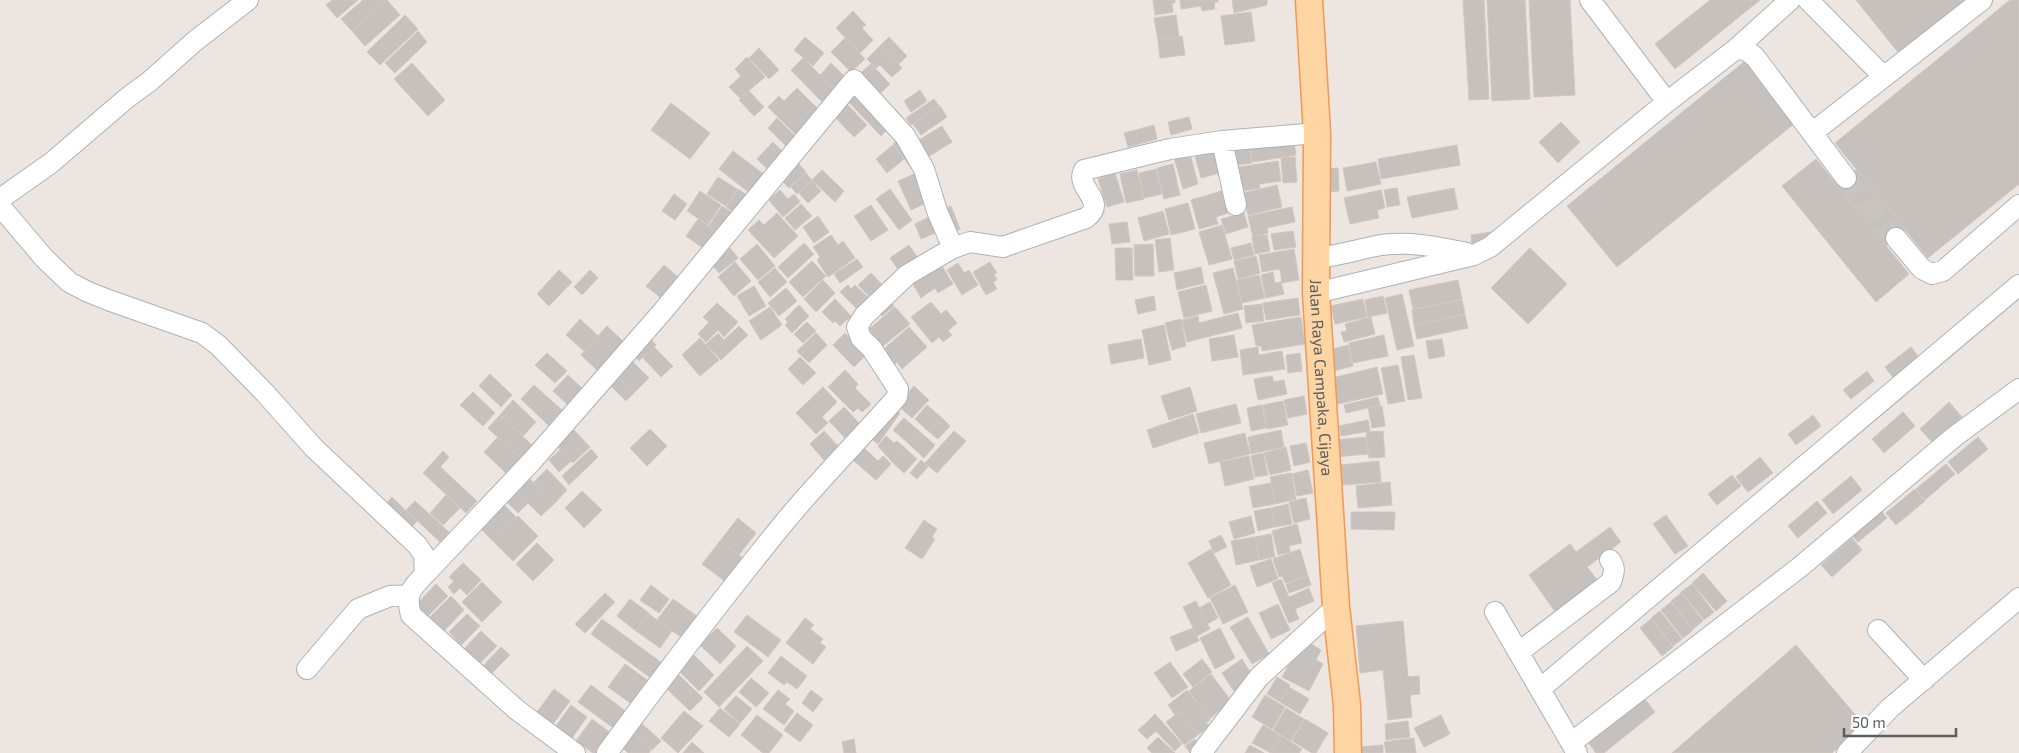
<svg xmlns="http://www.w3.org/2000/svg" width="2019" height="753" viewBox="0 0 2019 753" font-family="'Exo 2',sans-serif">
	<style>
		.building { fill: #c7c1be; stroke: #d1c6bf }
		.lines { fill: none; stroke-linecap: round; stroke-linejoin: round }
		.minor-tunnel { stroke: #c8c4c0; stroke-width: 20; stroke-dasharray: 20 10; stroke-linecap: butt }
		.minor-casing { stroke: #acb2b4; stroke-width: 22 }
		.major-casing { stroke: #f39753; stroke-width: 29 }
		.minor { stroke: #fff; stroke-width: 20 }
		.major { stroke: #ffd5a3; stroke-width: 26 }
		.labels { text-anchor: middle; stroke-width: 4; stroke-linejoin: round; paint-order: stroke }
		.street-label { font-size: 16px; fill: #596062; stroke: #fff }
	</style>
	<rect width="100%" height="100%" fill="#ede6e0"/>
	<path class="building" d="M332,0H358L337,18L326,5Z
		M363,0H387L352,31L341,19Z
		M387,0L400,15L365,46L352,31Z
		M1153,0H1175V3H1172L1173,12L1155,15Z
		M1180,0H1218V2L1214,3L1215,9L1202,11L1201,6L1181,9Z
		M1232,0H1267V5L1234,13Z
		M1463,0H1484L1489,99L1469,100Z
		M1487,0H1525L1530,99L1492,101Z
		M1529,0H1570L1575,95L1534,97Z
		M1710,0H1760L1675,69L1655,44Z
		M1856,0H1971L1901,56Z
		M2010,0H2019V184L1928,258L1835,143Z
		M853,11L866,25L862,28L873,40L860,53L836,28Z
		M1251,12L1255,41L1225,45L1221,16Z
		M405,15L418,29L380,65L367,52Z
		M1176,15L1179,37L1158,40L1154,18Z
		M418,31L427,42L395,73L385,63Z
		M1182,36L1185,55L1160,58L1158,40Z
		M805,37L824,53L813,66L794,50Z
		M889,37L907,56L899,64L881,45Z
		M845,38L865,59L851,72L831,52Z
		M881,45L902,68L892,77L880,65L876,68L867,59Z
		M759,48L779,70L769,79L749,58Z
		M747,57L765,77L740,98L729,87L741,76L735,69Z
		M803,58L838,93L825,105L791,70Z
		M1745,61L1795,123L1617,267L1567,206Z
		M412,63L445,100L428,116L394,79Z
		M831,63L847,79L835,91L820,75Z
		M871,64L890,84L875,98L856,77Z
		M856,87L892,124L881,136L845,98Z
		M797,88L824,115L811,128L784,101Z
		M920,90L927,101L911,112L904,101Z
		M749,91L764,107L754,116L739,100Z
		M779,96L811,128L800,139L768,107Z
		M934,99L939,106L911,125L906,118Z
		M845,102L867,125L854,137L833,115Z
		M671,103L710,133L690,159L651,130Z
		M940,106L947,117L921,135L913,124Z
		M1189,117L1192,129L1171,135L1168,122Z
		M777,118L795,136L786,146L768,128Z
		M1561,122L1580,142L1558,163L1539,142Z
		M1154,125L1157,139L1128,147L1124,133Z
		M942,126L952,142L923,160L914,143Z
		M1293,136L1296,155L1253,162L1250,143Z
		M901,138L919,160L910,166L893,144Z
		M773,142L788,157L772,173L757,159Z
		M1249,142L1252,163L1230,166L1227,146Z
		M1216,143L1224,172L1201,178L1193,149Z
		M893,145L904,159L887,173L876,159Z
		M1457,145L1460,165L1381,179L1378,159Z
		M1189,150L1198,184L1183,189L1173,154Z
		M733,151L770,179L756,198L719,169Z
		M1295,157L1297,182L1283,183L1281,158Z
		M1816,159L1909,274L1876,302L1782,186Z
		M1278,161L1281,181L1259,184L1260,188L1243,191L1239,167Z
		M1376,162L1381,184L1347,191L1343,168Z
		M798,163L806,172L789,188L780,179Z
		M1173,164L1180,195L1164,199L1157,168Z
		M1338,168L1339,191L1325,192L1324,169Z
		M1156,169L1162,194L1144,198L1139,173Z
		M1857,169L1906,230L1886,246L1837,185Z
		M822,170L844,191L835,202L812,180Z
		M1137,170L1144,199L1126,203L1120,174Z
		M806,173L812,180L797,194L791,187Z
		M1115,173L1124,202L1107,207L1098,179Z
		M914,174L926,203L911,210L898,181Z
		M718,177L737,189L726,206L707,194Z
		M812,181L821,191L808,203L799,193Z
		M1277,185L1282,207L1248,215L1243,193Z
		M1397,188L1400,205L1387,207L1384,190Z
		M1454,188L1458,209L1412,218L1407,197Z
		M738,189L747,195L736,213L726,207Z
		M890,189L912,220L899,230L876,199Z
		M780,190L788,199L794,194L800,202L783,217L769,200Z
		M1225,190L1231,212L1216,217L1218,224L1199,229L1191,200Z
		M1381,190L1385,208L1377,210L1379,218L1350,224L1344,198Z
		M700,191L721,205L708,225L687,211Z
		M674,194L687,204L675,220L662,211Z
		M1188,203L1195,229L1171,235L1165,209Z
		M801,204L812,216L795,230L785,218Z
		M871,205L888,230L871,241L854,216Z
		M722,206L734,214L720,234L709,226Z
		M951,206L960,229L948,233L939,211Z
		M1292,207L1295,222L1267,228L1268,233L1253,237L1248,216Z
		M1163,211L1169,234L1144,241L1138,218Z
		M777,213L798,236L774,258L748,230L759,220L764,225Z
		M1244,213L1248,227L1226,234L1221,219Z
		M935,214L942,230L921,239L915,224Z
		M818,216L829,232L814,243L803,227Z
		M698,219L721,235L708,252L686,236Z
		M1127,222L1130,242L1112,244L1109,224Z
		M1222,225L1232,259L1209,265L1199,232Z
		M1293,231L1296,247L1274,250L1271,234Z
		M1491,232L1492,242L1472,245L1471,235Z
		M831,235L838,245L843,241L855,258L828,277L817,260L820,257L813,247Z
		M1267,235L1270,251L1255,254L1252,237Z
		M1170,238L1174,270L1159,272L1155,240Z
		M804,243L814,254L788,278L778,267Z
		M1251,243L1254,255L1234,260L1231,248Z
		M757,244L775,266L758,280L740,259Z
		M1153,244L1154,276H1135L1134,245Z
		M909,245L920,261L902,275L890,258Z
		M730,248L738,258L719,273L711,264Z
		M1115,248H1132L1133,280H1116Z
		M1530,248L1567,284L1528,324L1491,288Z
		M1294,249L1299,280L1282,283L1280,269L1262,272L1259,255Z
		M1256,256L1260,273L1238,279L1234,261Z
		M937,258L953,284L938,293L935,288L921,298L908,276Z
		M857,259L863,267L840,283L834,274Z
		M812,261L826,276L803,297L789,282Z
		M735,262L751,281L734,296L718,277Z
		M990,262L997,273L994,274L997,280L993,282L997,289L986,295L973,272Z
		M958,263L964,273L969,270L978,285L962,295L947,270Z
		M664,265L678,277L661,298L646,286Z
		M1201,267L1204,283L1177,290L1174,273Z
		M775,268L787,282L770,297L758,282Z
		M1233,268L1243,309L1224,314L1213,273Z
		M559,270L572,282L549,306L537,294Z
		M590,270L598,278L582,295L574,287Z
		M1273,272L1275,283L1281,282L1284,294L1266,298L1261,275Z
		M871,273L885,288L873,300L858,285Z
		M1259,275L1265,298L1242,303L1237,280Z
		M823,280L835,293L816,312L804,299Z
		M1458,280L1462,299L1413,309L1409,290Z
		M848,285L851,289L855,285L871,300L859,311L840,292Z
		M1206,285L1212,311L1184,318L1178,292Z
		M754,286L766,306L749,316L737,296Z
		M786,288L797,301L779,316L768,303Z
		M1402,294L1414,346L1397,350L1385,298Z
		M1154,296L1156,310L1138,314L1135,300Z
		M1383,296L1387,313L1368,317L1365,300Z
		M887,298L894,306L882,316L875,308Z
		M1298,298L1300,315L1266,320L1263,303Z
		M835,299L851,316L840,326L835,321L833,323L822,312Z
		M1363,299L1367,317L1335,324L1331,306Z
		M1462,300L1465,314L1414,325L1412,310Z
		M931,302L941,314L946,310L957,323L948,331L952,335L943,342L939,337L932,343L911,317Z
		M717,303L738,322L724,337L718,330L706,342L698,334L709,322L703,317Z
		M1262,304L1264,321L1246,323L1244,306Z
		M799,305L809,316L792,333L785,325L788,322L785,319Z
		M770,307L782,325L761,340L749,321Z
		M895,307L910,324L883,346L869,329Z
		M1238,313L1242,328L1187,342L1182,320L1198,316L1199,323Z
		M1465,315L1468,328L1417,339L1414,325Z
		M1301,317L1305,344L1262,351L1261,346H1256L1252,325Z
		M1371,317L1375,334L1344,342L1341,332L1347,331L1345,324Z
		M580,319L598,336L584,351L566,335Z
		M1181,319L1186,346L1172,350L1165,323Z
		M807,322L816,331L803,343L794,334Z
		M1164,325L1171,360L1149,365L1142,330Z
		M607,326L626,344L599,372L581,355Z
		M739,326L748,335L721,360L706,344L718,333L724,340Z
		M909,327L927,347L902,369L897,362L893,366L884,355L888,352L885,348Z
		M816,333L827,345L809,363L797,351Z
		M845,333L866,355L854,367L833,345Z
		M1234,335L1238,357L1212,361L1209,339Z
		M1384,335L1388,356L1353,363L1349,343Z
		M648,336L656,345L639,361L631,353Z
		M700,338L719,360L700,376L682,355Z
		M1141,339L1144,358L1111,364L1108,345Z
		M1442,339L1445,356L1429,359L1426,341Z
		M1348,345L1353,366L1333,371L1329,350Z
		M654,347L673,366L661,377L643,358Z
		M1258,347L1259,355L1282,351L1285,369L1243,375L1240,350Z
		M1911,347L1924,364L1898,384L1885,367Z
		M547,353L567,371L555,383L535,365Z
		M1300,353L1302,371L1288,373L1286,355Z
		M1414,355L1422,398L1408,400L1401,357Z
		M800,357L816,373L803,385L788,369Z
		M632,361L649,378L634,393L617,376Z
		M1398,365L1405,401L1388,404L1381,368Z
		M1377,367L1383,394L1338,404L1332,378Z
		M845,370L858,384L855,388L871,404L862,412L858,408L853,412L828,387Z
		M1867,371L1874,381L1851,399L1843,390Z
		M490,374L512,395L501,407L479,386Z
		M616,374L634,393L626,401L608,383Z
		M568,375L584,390L569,406L553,391Z
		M1272,376L1274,382L1284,380L1287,394L1258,400L1254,379Z
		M534,385L562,410L548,425L521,399Z
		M914,386L929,400L912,418L897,405Z
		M823,387L837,402L822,417L828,423L816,434L796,413Z
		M1190,387L1197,411L1169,420L1161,396Z
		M473,392L495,413L483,426L460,405Z
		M1304,396L1307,414L1288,418L1284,400Z
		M1378,397L1380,405L1346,413L1344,405Z
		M513,400L536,422L523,436L500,415Z
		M1283,401L1288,425L1267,429L1263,405Z
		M1949,402L1962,417L1933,443L1920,429Z
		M1236,404L1241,423L1201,433L1196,414Z
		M927,405L941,417L928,431L915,419Z
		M1262,405L1266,428L1251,431L1247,408Z
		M1382,406L1385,426L1372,428L1368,408Z
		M844,407L860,424L845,438L829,421Z
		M892,407L900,413L878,444L868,436Z
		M1903,412L1915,426L1884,453L1872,439Z
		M1193,414L1199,433L1153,448L1147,430Z
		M500,415L535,448L523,461L488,428Z
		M1813,415L1821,426L1796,445L1788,434Z
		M941,417L950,426L938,439L928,431Z
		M904,418L919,431L908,443L893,430Z
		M1368,420L1370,431L1341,436L1339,426Z
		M571,427L590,447L573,463L554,443Z
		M650,429L667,446L647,466L630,448Z
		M1281,430L1284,447L1251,454L1248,437Z
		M824,431L839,447L824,460L810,444Z
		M919,431L935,445L924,458L908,443Z
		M954,431L966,441L937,473L925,463Z
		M1383,431L1385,457L1369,458L1366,432Z
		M1245,433L1250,454L1209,464L1204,443Z
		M886,436L894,443L897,441L906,449L893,463L878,446Z
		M498,437L521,458L506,473L484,452Z
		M1366,437L1368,454L1335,457L1334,440Z
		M1978,437L1988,449L1958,474L1948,462Z
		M1306,443L1310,462L1294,466L1290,446Z
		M1286,447L1291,470L1270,475L1264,453Z
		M864,448L878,461L883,456L891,464L876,480L853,460Z
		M591,449L598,457L569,485L562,476Z
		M906,449L917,459L904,473L893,463Z
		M560,450L571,461L559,472L549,460Z
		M443,451L449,457L440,467L434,461Z
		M1263,453L1268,475L1255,477L1251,456Z
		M1249,456L1254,479L1225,486L1220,462Z
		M1760,457L1773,473L1748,492L1736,477Z
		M921,460L928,467L917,479L910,473Z
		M434,461L477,501L466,513L423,473Z
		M1379,461L1381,482L1343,485L1341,465Z
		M1946,464L1955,474L1925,500L1916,489Z
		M547,469L567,490L555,503L534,482Z
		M1308,470L1313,493L1297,496L1292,474Z
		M1291,473L1296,499L1275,504L1270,477Z
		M1732,475L1741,486L1717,505L1708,494Z
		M1851,476L1862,490L1833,514L1822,500Z
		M530,479L555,503L541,516L517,492Z
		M1390,482L1392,505L1358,508L1356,486Z
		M1271,483L1275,504L1253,508L1249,487Z
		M1915,489L1925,501L1896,525L1886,513Z
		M582,491L602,510L584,528L565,508Z
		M517,492L528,503L518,513L507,502Z
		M446,495L460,508L443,525L430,513Z
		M392,497L404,509L395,518L383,507Z
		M1306,498L1310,519L1294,523L1289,502Z
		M415,501L449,532L440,542L406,510Z
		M1817,501L1827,513L1798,538L1788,526Z
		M1288,504L1292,524L1274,527L1271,508Z
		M504,505L517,518L493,541L480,528Z
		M1878,507L1887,518L1858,542L1849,532Z
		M1271,508L1274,527L1258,531L1254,511Z
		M404,509L417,521L406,533L393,521Z
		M1351,512H1395L1394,530L1351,529Z
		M1666,515L1688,546L1675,554L1653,524Z
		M518,516L538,536L513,561L493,541Z
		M1251,516L1255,533L1234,539L1229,522Z
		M738,518L756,533L739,555L720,541Z
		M924,520L937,529L932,537L935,539L922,559L905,548Z
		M1297,524L1302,543L1289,546L1290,552L1278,555L1272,531Z
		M1610,527L1621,542L1587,567L1598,581L1556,613L1529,575L1570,544L1576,552Z
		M1271,534L1275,557L1259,560L1255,537Z
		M1221,535L1227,547L1214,553L1209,541Z
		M1255,537L1259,560L1236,565L1231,541Z
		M1852,538L1862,550L1832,577L1821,565Z
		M720,541L744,559L726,582L702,564Z
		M537,543L554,560L533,581L516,564Z
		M1211,549L1231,585L1208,598L1188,563Z
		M1300,549L1308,576L1285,583L1282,576L1279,577L1273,559Z
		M1271,559L1278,579L1257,587L1250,566Z
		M463,563L481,580L467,595L460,588L454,594L448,587L454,581L449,577Z
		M1703,573L1727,601L1716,611L1692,583Z
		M1308,576L1311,585L1289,593L1286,584Z
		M1281,579L1289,597L1309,588L1314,601L1295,609L1299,619L1289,623L1272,583Z
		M482,582L502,602L482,622L462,602Z
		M436,584L448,596L428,616L416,605Z
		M1692,584L1714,612L1704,620L1681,592Z
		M651,585L669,599L659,613L640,600Z
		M1235,585L1248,612L1223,624L1210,598Z
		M605,593L615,602L585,633L575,624Z
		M1681,593L1703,621L1693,629L1671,601Z
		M451,596L464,610L444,631L430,617Z
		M630,599L649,613L636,631L617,616Z
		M673,599L701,619L685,640L657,620Z
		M1196,601L1210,629L1197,636L1183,607Z
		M1210,602L1218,618L1207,624L1199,608Z
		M1671,602L1693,630L1683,638L1661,610Z
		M1278,604L1290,630L1271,639L1259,613Z
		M1660,611L1682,639L1673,646L1651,618Z
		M467,614L480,626L461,645L449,632Z
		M649,614L672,631L660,648L636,631Z
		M747,615L781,640L768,657L734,632Z
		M1248,617L1269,654L1252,664L1230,627Z
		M805,618L814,625L810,629L823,639L820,643L826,647L813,664L786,643Z
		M602,619L666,666L655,681L591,634Z
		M1651,619L1673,647L1662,656L1640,628Z
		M1403,621L1408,677L1419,676L1420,694L1410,695L1412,717L1388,720L1383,670L1360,673L1356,626Z
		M717,628L736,646L720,664L700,645Z
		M1193,628L1199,641L1176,651L1170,637Z
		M1220,628L1235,658L1215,669L1200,638Z
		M481,631L497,646L479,664L464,649Z
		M1308,642L1321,650L1316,660L1323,664L1309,691L1282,677L1297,650L1303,653Z
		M1796,645L1864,725L1832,753H1672Z
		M747,646L763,661L719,707L704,692Z
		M501,647L510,655L488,677L480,669Z
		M692,653L714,675L699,691L677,669Z
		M781,656L807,676L797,689L787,682L784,685L768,673Z
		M1202,659L1212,672L1193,687L1183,674Z
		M1242,659L1252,675L1241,683L1242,686L1234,691L1222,673Z
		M1170,662L1188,687L1172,698L1154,673Z
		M625,664L650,682L633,705L608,687Z
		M1211,674L1235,706L1223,708L1209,719L1189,691Z
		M679,675L703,698L690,711L667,689Z
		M1277,677L1290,685L1280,702L1267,694Z
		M751,678L769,693L756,707L739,692Z
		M591,685L628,713L616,730L578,702Z
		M1289,687L1309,699L1300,714L1280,702Z
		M554,689L570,701L553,724L537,712Z
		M778,690L790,699L785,704L794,711L784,725L763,709Z
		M811,690L823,699L813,712L802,703Z
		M1187,690L1210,720L1206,723L1209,726L1198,735L1180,711L1175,715L1168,705Z
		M1641,694L1655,712L1604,753H1596L1585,738Z
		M1265,695L1285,707L1272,729L1252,717Z
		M736,696L752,709L740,723L724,709Z
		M571,705L587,717L572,738L556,726Z
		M720,708L740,724L729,737L709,721Z
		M1286,708L1304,719L1291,741L1273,730Z
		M684,711L703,726L678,753L661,738Z
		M1180,711L1198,735L1184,745L1166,722Z
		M797,713L813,725L800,742L784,730Z
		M1155,714L1182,744L1175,751L1147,722Z
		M757,715L783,735L769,753H763L741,735Z
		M1441,715L1450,734L1424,747L1414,728Z
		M592,719L612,734L599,753H593L576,741Z
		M1305,719L1328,733L1316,753H1312L1292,741Z
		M1408,721L1410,737L1386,740L1385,724Z
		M1147,722L1156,731L1147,739L1138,730Z
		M641,723L661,741L652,750L633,732Z
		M1263,725L1281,736L1271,753L1252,743Z
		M633,732L651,750L649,753H628L620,745Z
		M1281,736L1302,749L1299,753H1271Z
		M1158,737L1175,753H1152L1147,748Z
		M1414,738L1416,753H1386L1384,742Z
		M854,739L856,753H844L842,742Z
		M1195,739L1202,750L1198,753H1190L1185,746Z
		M692,742L704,753H683Z
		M1250,745L1264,753H1245Z
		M1383,745V753H1360V747Z"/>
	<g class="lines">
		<path class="minor-tunnel" d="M1846,178L1896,238"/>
		<defs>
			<path id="minor" d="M1590,0L1667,102
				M1808,0L1884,77
				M1736,49L1790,0
				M1812,133L1982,0
				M1222,141L1236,205
				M0,199L51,163L127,98L150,81L195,41L248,0
				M0,206L44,258L69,282L88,292L111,301L202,333L218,345L265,393L314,448L417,545L424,555L425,574C411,589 405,593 411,615L517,710L575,753
				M1896,238L1922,269L1932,274L1943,271L2019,205
				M1316,258C1338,256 1359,249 1381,245C1411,241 1438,247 1467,253
				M1316,293L1474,255L1490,247L1667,102L1736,49L1746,50L1755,57L1846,178
				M425,574L532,461L663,311L854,80L905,136L924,169L937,211L953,248
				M1495,612L1577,753
				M1878,630L1924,680
				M1519,652L1611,582C1614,572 1616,568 1610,560
				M307,669L358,609L390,596L409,595
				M1540,689L2019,285
				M1571,743L1800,567L1954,437L2019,389
				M607,753C664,675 722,599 783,524C819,480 859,440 897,397L898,389L872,349L861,338L857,327L864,316L907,275L953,248L970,242L1003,247L1086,218C1109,201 1074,188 1084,170L1170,149L1222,141L1317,133
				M1201,753L1259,677L1336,607
				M1847,753L1890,708L2019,598"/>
			<g id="major">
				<path id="s1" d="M1309,0L1317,133L1316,293L1336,607L1347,705L1348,753"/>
			</g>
		</defs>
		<use href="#minor" class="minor-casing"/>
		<use href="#major" class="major-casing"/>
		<use href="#minor" class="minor"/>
		<use href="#major" class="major"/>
	</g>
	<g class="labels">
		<g class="street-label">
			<text dy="6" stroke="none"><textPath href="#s1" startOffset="378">Jalan Raya Campaka, Cijaya</textPath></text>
		</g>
	</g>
	<path d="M1844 728v8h112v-8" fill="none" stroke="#596062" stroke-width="2.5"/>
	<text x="1852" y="728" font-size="15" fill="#596062" stroke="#ffffff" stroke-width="4" paint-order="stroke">50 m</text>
</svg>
